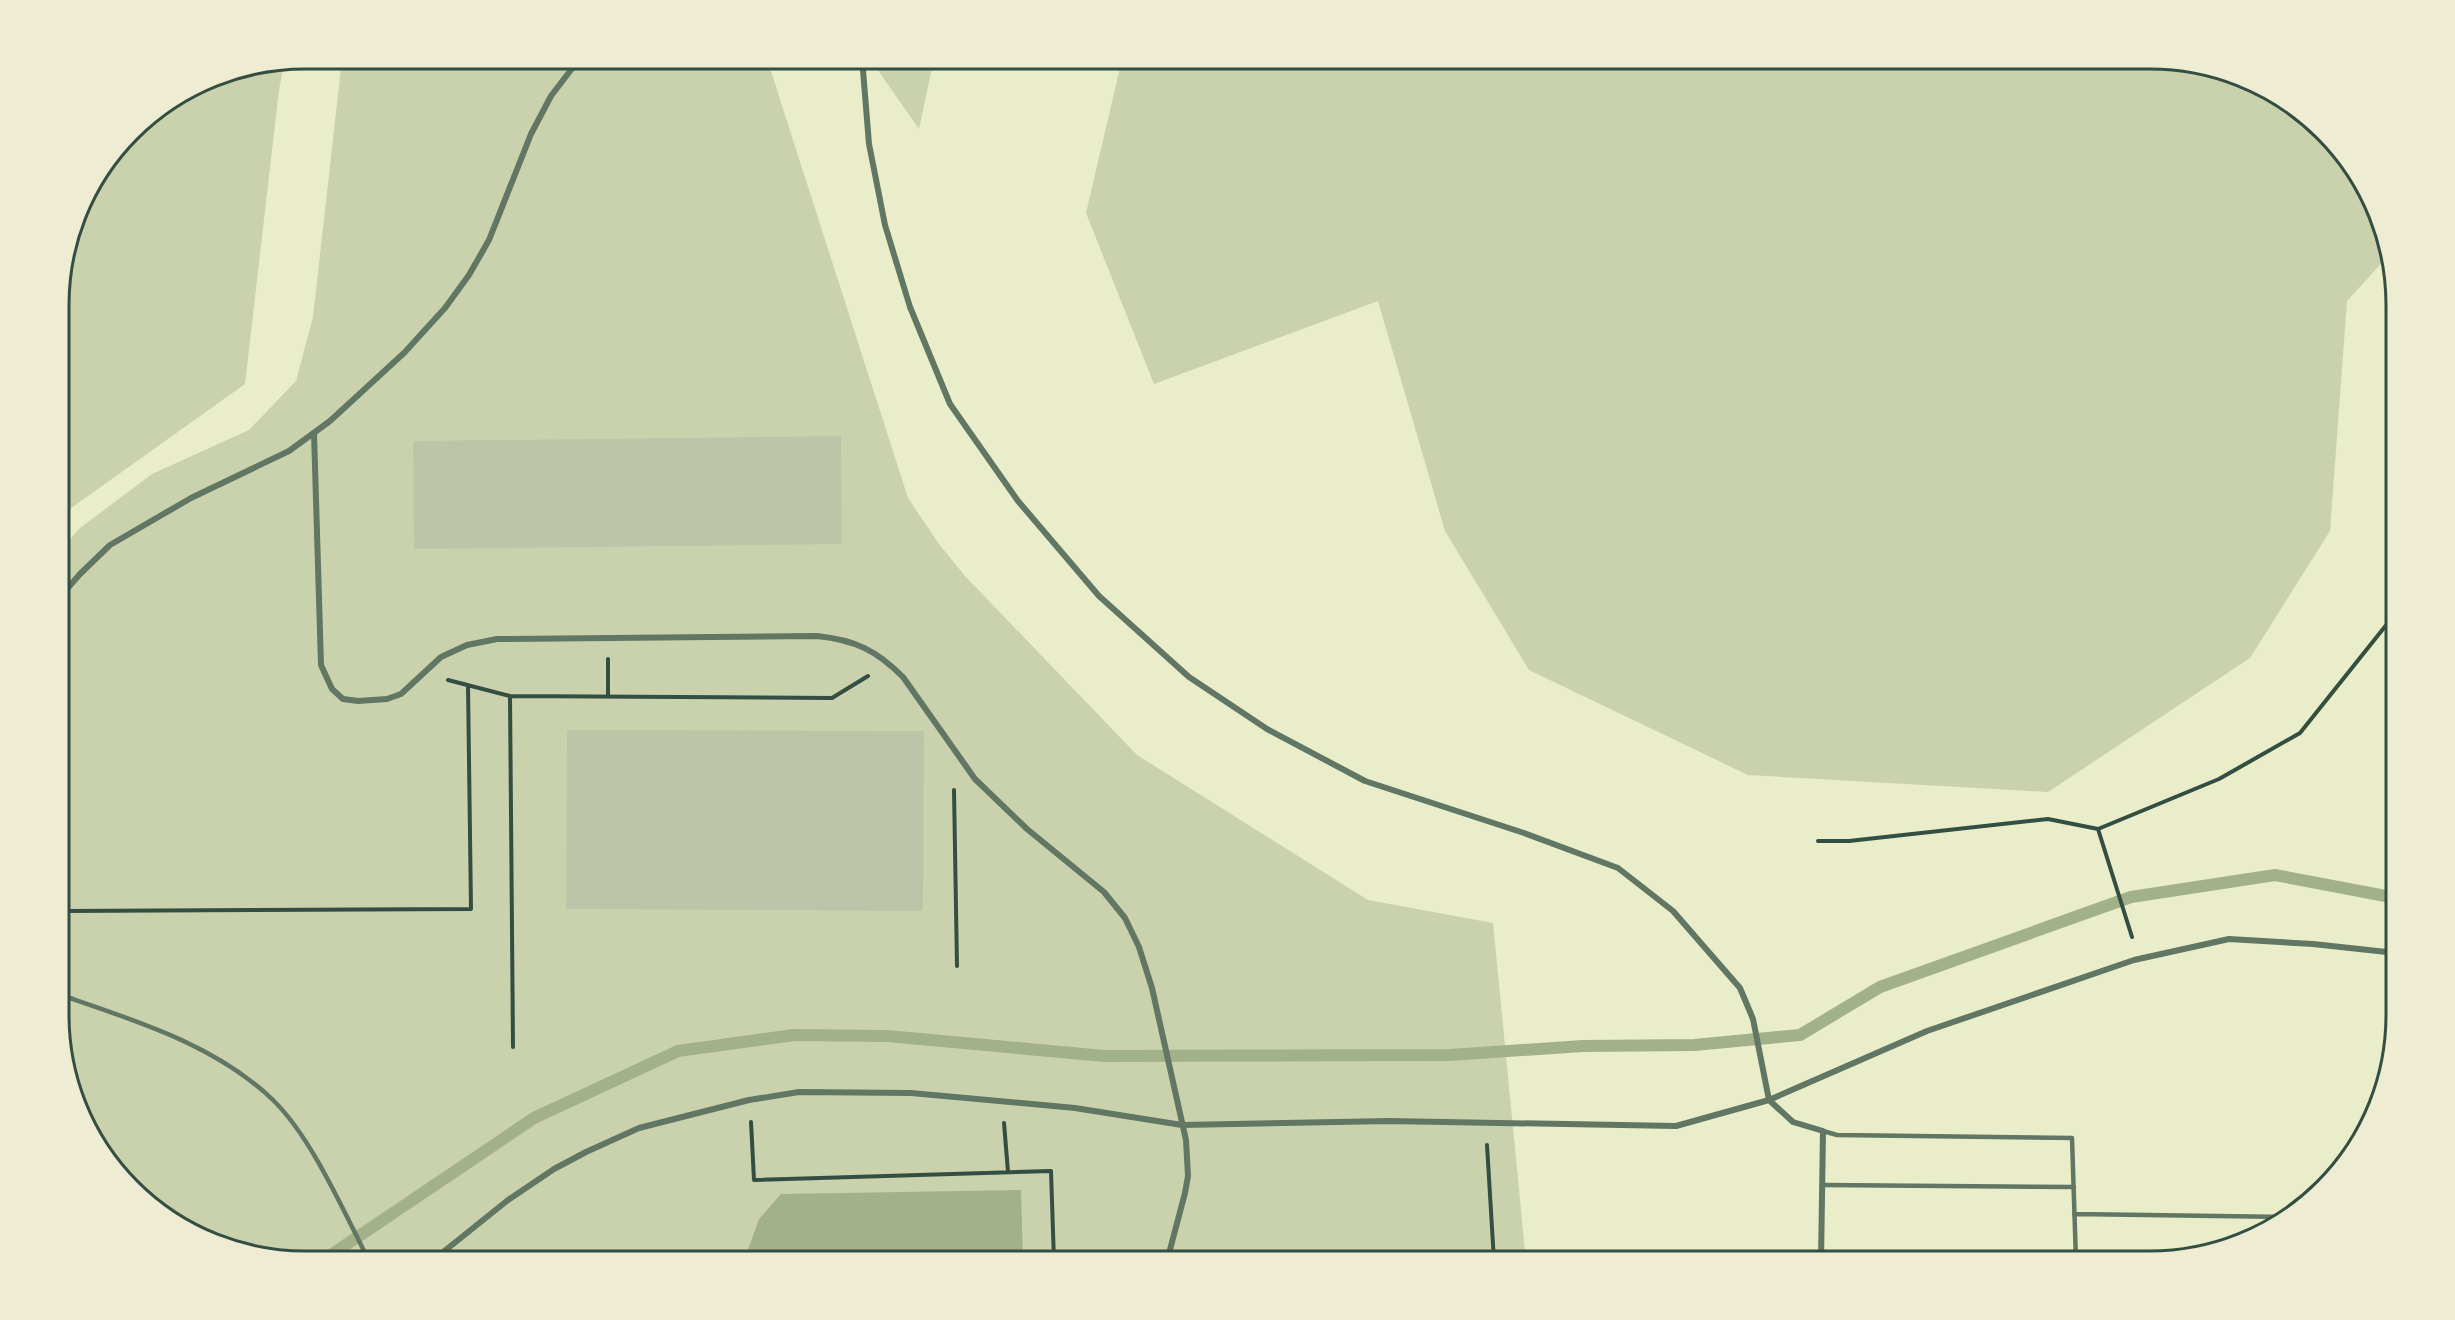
<svg xmlns="http://www.w3.org/2000/svg" width="2455" height="1320" viewBox="0 0 2455 1320" font-family="Cabin,sans-serif">
	<style>
		.green { fill: #cad2ad }
		.water { fill: #a3b18a }
		.lines { fill: none; stroke-linecap: round; stroke-linejoin: round }
		.stream { stroke: #a3b18a; stroke-width: 12 }
		.building { fill: #bcc5a7 }
		.path { stroke: #344e41; stroke-width: 4 }
		.service { stroke: #617663; stroke-width: 4.5 }
		.minor { stroke: #617663; stroke-width: 6 }
		.rim { fill: none; stroke: #344e41; stroke-width: 3 }
	</style>
	<rect width="100%" height="100%" fill="#e9edc9"/>
	<path class="green" d="M342,59H767L908,498L939,544L965,576L1137,755L1368,900L1493,923L1526,1261H305L196,1236L109,1165L77,1109L61,1047L60,550L80,528L152,474L249,430L296,381L313,317Z
		M870,59H934L919,129Z
		M2150,59L2259,84L2313,120L2355,168L2388,256L2347,301L2330,531L2250,658L2048,792L1748,775L1529,670L1445,531L1378,301L1154,384L1086,213L1122,59Z
		M284,63L279,90L245,384L60,516L59,289L84,197L142,120L211,77Z"/>
	<path class="water" d="M1021,1190L1023,1261H744L759,1219L781,1194Z"/>
	<g class="lines">
		<path class="stream" d="M322,1261L534,1118L678,1051L794,1035L887,1036L1104,1056L1450,1055L1583,1046L1694,1045L1800,1035L1880,987L2131,897L2275,875L2396,898"/>
	</g>
	<path class="building" d="M841,436L842,544L414,549L413,441Z
		M567,730L924,731L923,911L566,909Z"/>
	<g class="lines">
		<path class="path" d="M608,659V697
			M448,680L510,696L832,698L868,676
			M510,696L513,1047
			M60,705L63,911L471,909L468,685
			M954,790L957,966
			M2098,829L2219,779L2300,733L2395,614
			M1818,841H1849L2048,819L2098,829L2132,937
			M751,1122L754,1180L1051,1171L1054,1261
			M1004,1123L1008,1172
			M1487,1145L1494,1261"/>
		<path class="service" d="M61,995C134,1020 216,1045 273,1100C312,1138 344,1212 369,1261
			M1823,1131L1837,1135L2072,1138L2076,1261
			M1823,1185L2074,1187
			M2074,1214L2290,1217"/>
		<path class="minor" d="M862,58L869,144L885,225L910,307L950,404L1018,501L1099,596L1189,677L1267,729L1365,781L1524,833L1618,868L1673,911L1740,988L1753,1019L1769,1100L1793,1122L1823,1131L1821,1261
			M314,433L321,665L332,689L343,699L358,701L387,699L401,694L441,657L467,645L497,639L817,636C855,640 876,650 903,677L975,779L1027,829L1104,892L1125,918L1139,947L1152,988L1186,1140L1188,1176L1185,1193L1167,1261
			M60,597L80,574L110,545L191,498L289,451L330,421L404,353L445,308L469,275L489,240L531,134L551,96L580,58
			M432,1261L508,1200L554,1169L586,1152L639,1128L749,1100L799,1092L911,1093L1075,1108L1182,1125L1389,1121L1676,1126L1769,1100L1927,1031L2134,960L2229,939L2313,944L2396,953"/>
	</g>
	<path d="M0 0H2455V1320H0ZM305 69H2150A236 236 0 0 1 2386 305V1015A236 236 0 0 1 2150 1251H305A236 236 0 0 1 69 1015V305A236 236 0 0 1 305 69Z" fill="#eeecd3" fill-rule="evenodd"/>
	<path class="rim" d="M305 69H2150A236 236 0 0 1 2386 305V1015A236 236 0 0 1 2150 1251H305A236 236 0 0 1 69 1015V305A236 236 0 0 1 305 69Z"/>
</svg>
